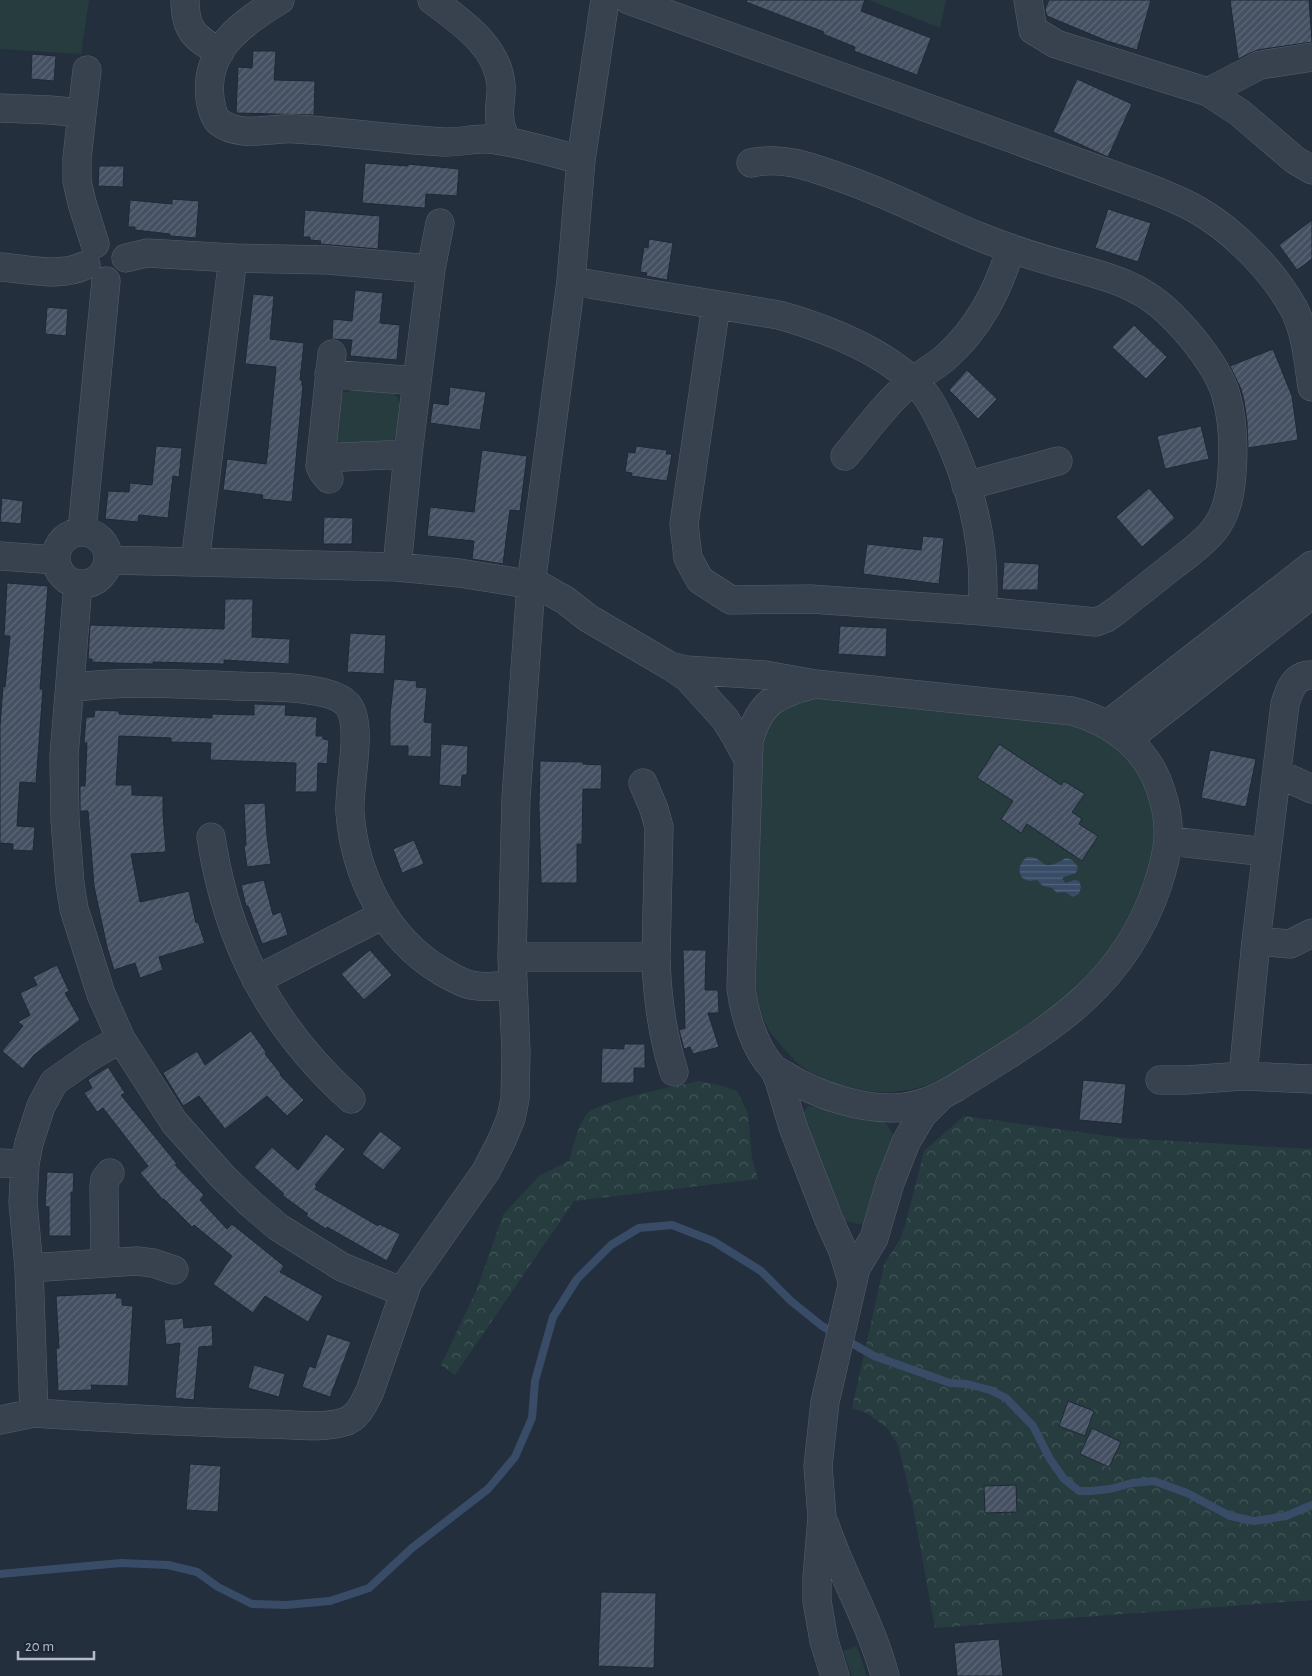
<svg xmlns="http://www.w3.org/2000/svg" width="1312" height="1676" viewBox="0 0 1312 1676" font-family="'Alegreya Sans',sans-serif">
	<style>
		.green { fill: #263c3f }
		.forest { fill: url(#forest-crowns) }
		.water { fill: url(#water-rules) }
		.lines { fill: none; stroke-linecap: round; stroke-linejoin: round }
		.stream { stroke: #394c67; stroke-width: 8 }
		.building { fill: url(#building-hatch); stroke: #1f2835 }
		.minor-casing { stroke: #565f6c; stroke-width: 29 }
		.minor { stroke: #38414e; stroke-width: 28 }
	</style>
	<defs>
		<pattern id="forest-crowns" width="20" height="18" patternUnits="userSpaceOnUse" patternTransform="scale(1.25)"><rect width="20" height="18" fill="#263c3f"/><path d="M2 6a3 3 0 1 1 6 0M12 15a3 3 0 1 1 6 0" fill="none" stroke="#435659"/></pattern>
		<pattern id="water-rules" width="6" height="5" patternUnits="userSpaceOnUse" patternTransform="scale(1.25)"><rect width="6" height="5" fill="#394c67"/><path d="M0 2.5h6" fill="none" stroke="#53647b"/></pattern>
		<pattern id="building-hatch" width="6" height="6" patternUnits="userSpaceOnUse" patternTransform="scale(1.25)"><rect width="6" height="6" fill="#455162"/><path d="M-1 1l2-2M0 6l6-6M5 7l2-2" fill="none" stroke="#5d6877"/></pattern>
	</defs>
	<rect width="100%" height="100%" fill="#242f3e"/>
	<path class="green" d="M0,0H89L81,54L0,49Z
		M869,0H946L940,28Z
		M355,390C367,390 394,386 399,400C401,405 400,411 399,416C398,427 398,435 391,443L340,444L337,441L335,436L339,398L343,393Z
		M805,697L1058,721L1097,735L1123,752L1133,763L1153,800L1158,834L1142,894L1118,939L1091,973L1060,1003L962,1068L936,1082L914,1089L894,1092H876L854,1089L834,1084L810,1072L796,1062L772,1035L764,1021L759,1005L756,986L760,746L773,715Z
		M808,1106C816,1106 879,1118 884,1122C888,1124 891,1131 893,1135L883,1163L866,1224L863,1225L843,1220L802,1114Z
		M857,1646L867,1676H852L843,1651Z"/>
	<path class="forest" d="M699,1081L719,1085L737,1091L748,1113L752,1159L758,1179L574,1201L455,1375L441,1365L477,1289L503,1215L539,1176L569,1161C573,1148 578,1124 587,1114C600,1100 677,1086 699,1081Z
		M964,1116L1123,1138L1312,1149V1600L935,1628L912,1502L898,1445L888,1429L867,1413L852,1408L884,1265L900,1239L905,1226L924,1151Z"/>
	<path class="water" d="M1027,857C1047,856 1038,875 1066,858L1072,860L1078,867L1076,873L1064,877L1062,879L1066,883L1074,880L1079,881L1081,887L1079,894C1069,900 1071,893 1064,892C1061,892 1059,893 1057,893L1052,888L1043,886L1037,880L1029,881L1022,878C1017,869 1020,863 1027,857Z"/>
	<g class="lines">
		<path class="stream" d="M0,1574L121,1563L168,1565L197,1572L218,1587L252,1604L286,1605L330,1601L369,1588L412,1548L488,1489L515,1457L532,1418L535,1381L553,1317L577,1279L611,1245L639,1228L672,1225L713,1241L761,1271L791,1301L822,1326L874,1356L950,1383L967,1384L990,1390L1006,1398L1033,1426L1050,1459L1064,1479L1079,1491H1091L1110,1489L1132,1483L1154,1481L1187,1493L1230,1516L1254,1521L1286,1516L1312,1505"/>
	</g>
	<path class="building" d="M747,0H865L861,11L931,38L917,75L854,51L855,47L823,34L824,32L746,2Z
		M1049,0H1151L1137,50L1107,41L1047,16L1045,9Z
		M1230,0H1309L1312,42L1257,50L1238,59Z
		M253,51H276L274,80L315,81L314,115L236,113L238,67L252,68Z
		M32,54L56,56L54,81L31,79Z
		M1077,79L1132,104L1108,157L1053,132Z
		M365,163L408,166V164L459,169L457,196L426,194L425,208L362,203Z
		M99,166H124L123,187L98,186Z
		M172,199L199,201L196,238L170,236V234L135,230V227H128L130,200L172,204Z
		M1108,209L1151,223L1138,262L1095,248Z
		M305,210L380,216L378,249L320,244L321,241L310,240V237H303Z
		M1312,220V259L1297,270L1279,245Z
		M649,239L673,243L667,280L646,276L647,273L640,272L644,247L648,248Z
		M355,290L383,293L380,323L400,325L397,360L350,356L352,340L332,339L333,319L352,321Z
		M253,294L274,296L270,339L304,343L300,380H302V385H303L292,502L262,499L263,495L223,490L227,459L266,464L267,458L276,367L245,364Z
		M47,307L68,309L66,336L45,334Z
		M1134,325L1167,357L1146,379L1112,347Z
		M1273,349L1292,396L1298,440L1248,448L1247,422L1244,401L1241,389L1230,366Z
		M967,370L997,399L978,419L949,390Z
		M450,387L486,392L480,430L430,423L433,403L448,405Z
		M1201,426L1209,459L1165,469L1157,436Z
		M156,446L182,448L179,477L173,476L168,518L139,515L138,522L105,519L108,491L129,492L130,483L152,485Z
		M636,446L667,450L666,454H672L667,481L631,476L632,473L625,472L628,452L635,453Z
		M482,450L527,456L520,511L510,510L503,564L472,559L474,541L427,536L430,507L474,512Z
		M1149,488L1175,518L1142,547L1116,517Z
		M2,498L23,501L21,524L0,522Z
		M324,517L353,518L352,544H323Z
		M923,536L944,538L939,584L863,574L867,544L921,550Z
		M1004,562L1039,564L1038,590H1002Z
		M7,583L48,586L40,689H43L36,783L20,782L17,826L35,827L33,851L13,850V844L0,843V726L3,686L5,687L10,636H4Z
		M225,599H253L252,637L290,639L289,664L224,660V664L153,662V664L114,663L92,662V659H88L90,625L224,629Z
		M840,626L887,628L886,657L838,654Z
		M350,633L386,635L384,674L347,672Z
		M394,679L417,681L416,687L427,688L424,722L432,723L431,757L408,756V746H390V714Z
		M254,704L286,705L285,715L317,717L316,736H323V739L329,740L327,764L318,763L317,792H295L296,763L210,760L211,743L171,742V738L119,736L116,785H132V795L163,796V814L166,852L131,854L140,902L189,891L196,923L198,922L205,943L159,957L163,970L140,978L135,963L114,970L107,947L94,886L88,811H80V786H85L87,743H84L86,717H94L95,710L119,711V714L212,718V714L254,715Z
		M441,744L468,746L467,775H462L461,787L439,785Z
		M999,744L1061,785L1064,781L1085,794L1072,812L1082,819L1079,824L1098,836L1082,861L1027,824L1021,833L1001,819L1013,801L977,778Z
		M1210,750L1256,759L1246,807L1201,798Z
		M540,761L583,762V764L602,765L601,789H583L582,844H577V883H541L539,805Z
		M265,803L267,836L271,864L247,867L244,846L246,845L244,804Z
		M414,840L424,864L402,873L393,849Z
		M264,880L273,915L281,912L288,935L262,944L248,906H246L241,885Z
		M370,950L392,975L364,1000L341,974Z
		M683,950H706L705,990H718L719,1013H708L719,1047L693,1054L690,1047L684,1049L679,1030L685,1028Z
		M57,965L69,991L65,993L80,1020L34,1055L23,1069L2,1051L23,1026L18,1022L30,1015L20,993L37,985L33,977Z
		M251,1031L266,1052L265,1054L281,1074L280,1075L304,1100L287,1116L267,1096L225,1129L199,1096L183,1106L163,1073L197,1051L205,1065Z
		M624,1044H645V1068H634V1083H601L602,1048L624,1049Z
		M108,1067L125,1093L121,1095L177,1164L175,1165L204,1195L200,1200L227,1229L232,1224L284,1266L280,1272L323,1296L308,1322L265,1296L253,1313L213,1284L232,1256L194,1225L192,1227L164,1199L163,1200L140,1173L148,1166L103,1108L97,1112L84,1093L92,1088L88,1080Z
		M1083,1080L1126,1084L1122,1124L1079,1120Z
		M380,1131L402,1148L383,1170L362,1154Z
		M326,1134L345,1149L315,1185L317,1186L315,1189L378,1226L379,1224L400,1234L387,1261L327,1227L326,1229L306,1216L308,1214L282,1195L284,1194L254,1167L272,1147L298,1170Z
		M47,1172L74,1173L73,1193L71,1192V1236H49V1207L45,1206Z
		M117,1293L116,1298H122V1305L133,1306L128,1386L91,1385L92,1390L58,1391L56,1348H59L56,1296Z
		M183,1318L184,1328L212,1325L213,1346L199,1347L194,1400L175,1398L180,1343L166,1345L164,1320Z
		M327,1334L351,1342L330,1397L302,1387L309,1366L315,1368Z
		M254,1365L285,1374L279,1397L248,1388Z
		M1068,1401L1094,1411L1085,1436L1059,1426Z
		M1092,1428L1121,1442L1109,1467L1080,1454Z
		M190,1464L221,1466L218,1512L186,1510Z
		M1016,1485L1017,1512L985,1513L984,1486Z
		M601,1592L656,1593L654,1668L598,1666Z
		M999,1639L1003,1676H957L954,1643Z"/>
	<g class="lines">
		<defs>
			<path id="minor" d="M185,0C185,31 195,38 220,52
				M280,0C244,22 204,48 210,98C211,105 213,117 219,122C241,139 271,127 296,129C345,132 394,139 443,142C458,143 473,138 488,139C519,142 550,152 581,160
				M432,0C461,22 498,46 501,85C502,97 498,108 500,120C500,128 504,135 508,142
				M629,0L1146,187C1164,194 1182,201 1199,211C1235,232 1274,272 1294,309C1306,333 1308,361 1312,387
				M1028,0L1033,30L1056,44L1208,92
				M1312,57L1260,65L1208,92L1240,113L1295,160L1312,170
				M87,70L77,158V181L82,203L95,244
				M0,108L50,110L82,113
				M126,258L147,253L233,258L328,260L431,269
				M0,267C28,269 60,278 86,265
				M571,281L779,315C828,329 891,353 925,394C933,404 939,418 945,430C972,487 987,549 982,611
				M716,305L684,524L688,558L700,580L731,600L811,599L982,611L1096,622L1106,618L1116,611C1135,596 1155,580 1174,565C1188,554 1203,544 1214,530C1227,514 1231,492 1232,472C1234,446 1233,420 1226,395C1216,361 1171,308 1141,292C1122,281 1104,276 1083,270C1048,261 1012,250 978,236C932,217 889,194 842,178C811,167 784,156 751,163
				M329,374L417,381
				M845,456C864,434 881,409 902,390C915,377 932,369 945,358C979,328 998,290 1011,248
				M321,458L408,454
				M329,479L323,472L320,466L332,354
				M966,486L1058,461
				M82,531L106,281
				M56 558a26 26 0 1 1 52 0a26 26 0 1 1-52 0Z
				M0,556L56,560
				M109,560L397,567L459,573L540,586L565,600L588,618L670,666L688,678L725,719L735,735L748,759
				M195,562L233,258
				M397,567L408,454L431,269L440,223
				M78,584L64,756L65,820L70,884L74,909L101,994L121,1039L174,1122L223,1177L251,1204L278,1227L342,1267L403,1292
				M670,666L687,670L765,675L815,684L1072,711C1113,722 1148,749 1161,791C1173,827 1169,851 1157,887C1121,992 1044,1032 955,1088C940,1097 923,1104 906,1107C867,1112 818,1096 786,1076C782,1074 777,1071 773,1068C755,1050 744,1013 741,988L749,741C760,701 777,694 815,684
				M1312,675C1295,674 1289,690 1285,704L1256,941L1243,1076L1312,1079
				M70,688C124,680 180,684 235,686C265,687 296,686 325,693C333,695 343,699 348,705C364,726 348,786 350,813C355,876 386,938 441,971C450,976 461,983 471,985C485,988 499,986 513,984
				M1107,725L1312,565
				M1128,739L1312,594
				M1277,773L1312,789
				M211,837C227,943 272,1028 351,1099
				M1170,841L1266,852
				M1256,941L1290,944L1312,933
				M512,957H656L659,827L654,809L643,783
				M656,957C657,997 662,1034 674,1072
				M256,980L383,915
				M774,1069L779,1080L793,1127L829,1220L843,1251L852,1281
				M1160,1080H1186L1243,1076
				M0,1163L25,1164
				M105,1262L104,1187L105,1179L110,1173
				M29,1268L137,1261L153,1263L174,1270
				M34,1413L29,1268L23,1202L25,1164L29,1143L41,1106L54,1082L91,1056L121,1039
				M0,1420L34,1413C112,1418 190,1423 268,1424C290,1424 322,1429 344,1422C358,1418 364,1403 370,1391L408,1282L486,1171L502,1140L511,1118L515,1099L516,1053L512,957L516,798L531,584L571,281L581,160L605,0
				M825,1525C842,1576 871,1623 885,1676
				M835,1676L824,1641L817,1601V1577L822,1517L818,1466L825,1402L856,1268L874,1238L890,1183L906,1142L922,1115L940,1097"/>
		</defs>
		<use href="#minor" class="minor-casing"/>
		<use href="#minor" class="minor"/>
	</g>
	<path d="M18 1651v8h76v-8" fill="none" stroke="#b4bcc9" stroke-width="2.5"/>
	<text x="25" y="1651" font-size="15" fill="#b4bcc9" stroke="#1d2633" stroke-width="4" paint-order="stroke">20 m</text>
</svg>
